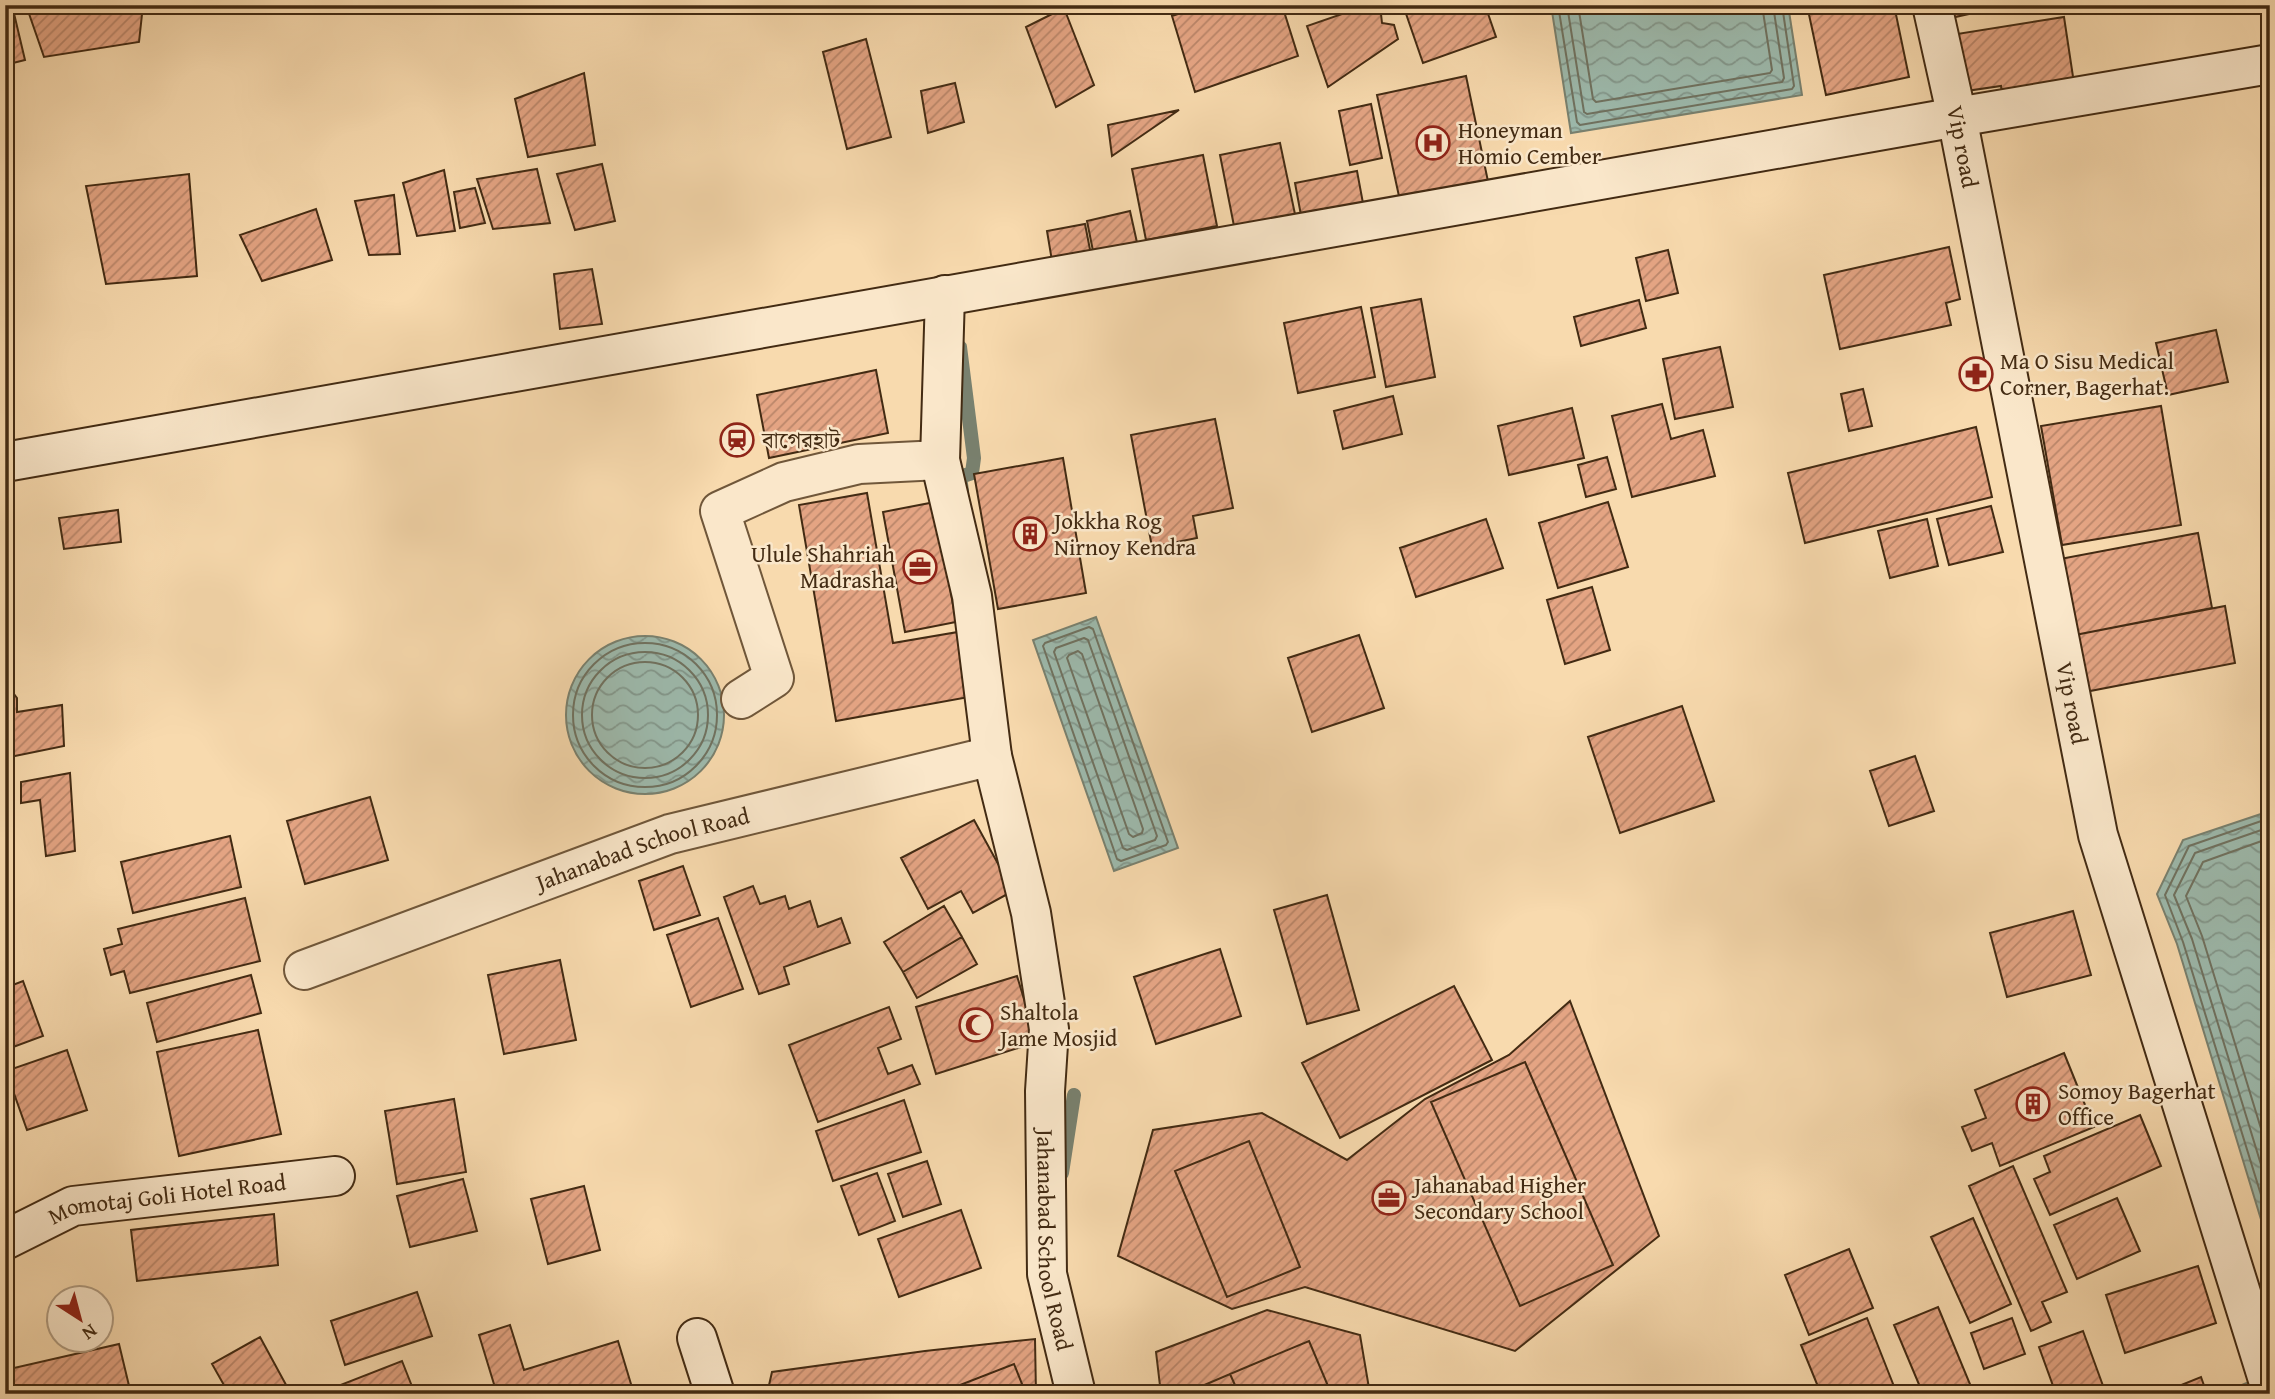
<svg xmlns="http://www.w3.org/2000/svg" width="2275" height="1399" viewBox="0 0 2275 1399" font-family="'Gentium Book Plus','Noto Serif Bengali',serif">
	<style>
		.water { fill: url(#water-waves); stroke: #79816f; stroke-width: 2 }
		.lines { fill: none; stroke-linecap: round; stroke-linejoin: round }
		.shore { stroke: #707260; stroke-width: 2 }
		.stream { stroke: #79816f; stroke-width: 14 }
		.building { fill: url(#building-hatch); stroke: #432b13; stroke-width: 2 }
		.street-casing { stroke: #70573a; stroke-width: 42 }
		.secondary-casing { stroke: #432b13; stroke-width: 42 }
		.street { stroke: #fae7ca; stroke-width: 38 }
		.secondary { stroke: #fae7ca; stroke-width: 38 }
		.labels { text-anchor: middle; stroke-width: 5; stroke-linejoin: round; paint-order: stroke }
		.poi-label { font-size: 23px; fill: #432b13; stroke: #fae7ca; text-anchor: start }
		.street-label { font-size: 23px; fill: #432b13; stroke: #fae7ca }
	</style>
	<defs>
		<pattern id="water-waves" width="16" height="10" patternUnits="userSpaceOnUse" patternTransform="scale(1.75)"><rect width="16" height="10" fill="#9dbaad"/><path d="M0 5q4-4 8 0t8 0" fill="none" stroke="#82978c"/></pattern>
		<pattern id="building-hatch" width="6" height="6" patternUnits="userSpaceOnUse" patternTransform="scale(1.75)"><rect width="6" height="6" fill="#e4a483"/><path d="M-1 1l2-2M0 6l6-6M5 7l2-2" fill="none" stroke="#ba866a"/></pattern>
	</defs>
	<rect width="100%" height="100%" fill="#f8daae"/>
	<filter id="stains"><feTurbulence type="fractalNoise" baseFrequency=".00286" numOctaves="4"/><feColorMatrix values="0 0 0 0 .2 0 0 0 0 .09 0 0 0 0 .02 0 0 0 .5 -.17"/></filter>
	<radialGradient id="worn" r=".72"><stop offset=".6" stop-color="#630" stop-opacity="0"/><stop offset="1" stop-color="#630" stop-opacity=".3"/></radialGradient>
	<path class="water" d="M1551,5H1788L1802,95L1571,133Z
		M1096,617L1178,848L1114,871L1033,640Z
		M566 715a79 79 0 1 1 158 0a79 79 0 1 1-158 0Z
		M2270,811V1249L2177,944L2157,894L2183,840Z"/>
	<g class="lines">
		<path class="shore" d="M1558,5L1577,122L1580,125L1792,89L1794,86L1782,5
			M1567,5L1584,112L1587,114L1782,82L1784,78L1773,5
			M1578,5L1593,99L1596,102L1770,73L1772,70L1762,5
			M1089,627L1093,629L1168,842L1166,845L1121,861L1117,859L1043,646L1045,643Z
			M1084,638L1088,640L1157,836L1155,840L1127,850L1123,848L1054,652L1056,648Z
			M573 715a72 72 0 1 1 144 0a72 72 0 1 1-144 0Z
			M1078,651L1082,654L1143,829L1142,833L1133,837L1129,834L1067,658L1069,655Z
			M582 715a63 63 0 1 1 126 0a63 63 0 1 1-126 0Z
			M592 715a53 53 0 1 1 106 0a53 53 0 1 1-106 0Z
			M2270,818L2189,846L2165,895L2183,942L2270,1224
			M2270,827L2195,853L2174,895L2192,939L2270,1194
			M2270,838L2203,862L2186,896L2202,936L2270,1158"/>
		<path class="stream" d="M960,347L974,458L972,473L960,477L962,491
			M1062,1173L1074,1095
			M2236,1394L2262,1383L2261,1377"/>
	</g>
	<path class="building" d="M12,5L25,60L5,65V7Z
		M26,5H143L139,42L44,57Z
		M1204,5H1282L1298,56L1195,92L1172,16Z
		M1368,5H1380L1382,23L1394,25L1398,39L1328,87L1307,26Z
		M1403,5H1485L1496,37L1423,63Z
		M1807,5H1894L1909,77L1826,95Z
		M1948,5H2009L1951,18Z
		M1064,8L1094,85L1056,107L1026,27Z
		M2064,17L2075,90L2003,101L2001,86L1966,91L1957,34Z
		M866,39L891,137L847,149L823,52Z
		M584,73L595,145L528,157L515,99Z
		M1466,76L1490,191L1402,210L1377,95Z
		M955,83L964,122L928,133L921,91Z
		M1371,104L1382,158L1350,165L1339,111Z
		M1179,110L1112,156L1108,125Z
		M1280,143L1296,219L1235,231L1220,155Z
		M1203,155L1217,226L1146,240L1132,169Z
		M602,164L615,221L575,230L557,174Z
		M537,169L550,223L493,229L477,179Z
		M444,170L455,231L417,236L403,183Z
		M1357,171L1365,214L1303,226L1295,183Z
		M189,174L197,276L106,284L86,186Z
		M475,188L485,223L460,228L454,192Z
		M394,195L400,254L369,255L355,201Z
		M316,209L332,260L262,281L240,235Z
		M1130,211L1140,256L1096,266L1087,221Z
		M1085,224L1093,265L1054,273L1047,231Z
		M1949,247L1960,299L1946,303L1951,325L1840,349L1824,275Z
		M1668,250L1678,293L1646,301L1636,258Z
		M592,269L602,324L560,329L554,274Z
		M1421,299L1435,377L1386,387L1371,308Z
		M1639,300L1646,328L1581,346L1574,317Z
		M1361,307L1375,377L1298,393L1284,323Z
		M2216,330L2228,382L2168,395L2156,343Z
		M1720,347L1733,407L1675,419L1663,359Z
		M876,370L888,433L769,458L757,395Z
		M1863,389L1872,426L1849,431L1841,394Z
		M1393,396L1402,434L1343,449L1334,411Z
		M1662,404L1671,439L1703,430L1715,476L1632,497L1612,416Z
		M2161,406L2181,525L2062,545L2041,426Z
		M1572,408L1584,458L1509,475L1498,426Z
		M1215,419L1233,508L1193,516L1197,538L1152,547L1131,435Z
		M1976,427L1992,497L1805,543L1788,473Z
		M1607,457L1616,489L1586,497L1578,465Z
		M1063,458L1086,593L998,609L974,474Z
		M867,493L893,643L958,632L969,697L836,721L799,505Z
		M935,502L956,622L905,632L883,512Z
		M1608,502L1628,567L1558,588L1539,523Z
		M1991,506L2003,552L1949,565L1937,519Z
		M118,510L121,542L64,549L59,518Z
		M1486,519L1503,568L1416,597L1400,548Z
		M1927,519L1938,566L1890,578L1878,531Z
		M2198,533L2212,608L2075,635L2060,559Z
		M1592,587L1610,650L1565,664L1547,600Z
		M2225,606L2235,663L2085,692L2075,635Z
		M1359,635L1384,708L1312,732L1288,658Z
		M8,686L17,698V712L62,705L64,746L5,758V687Z
		M1682,706L1714,801L1620,833L1588,737Z
		M1915,756L1934,811L1889,826L1870,771Z
		M70,773L75,851L46,856L40,800L21,803V782Z
		M370,797L388,860L305,884L287,821Z
		M974,820L1013,891L973,913L961,891L928,909L901,858Z
		M230,836L241,887L133,913L121,862Z
		M683,866L700,915L654,930L639,881Z
		M753,886L760,904L785,896L789,909L810,901L818,927L841,918L850,943L784,967L789,984L759,994L724,897Z
		M1327,895L1359,1010L1307,1024L1274,910Z
		M245,898L260,961L130,993L124,971L111,975L104,949L122,944L118,929Z
		M944,906L962,937L903,972L884,942Z
		M2073,911L2091,975L2007,997L1990,933Z
		M718,918L743,989L691,1007L667,935Z
		M962,937L977,964L917,998L903,972Z
		M1220,949L1241,1016L1156,1044L1134,977Z
		M560,960L576,1040L504,1054L488,975Z
		M251,975L261,1013L157,1042L147,1003Z
		M1017,976L1037,1042L936,1074L916,1007Z
		M23,981L43,1036L5,1050V988Z
		M1454,986L1492,1060L1340,1138L1302,1063Z
		M1570,1001L1659,1236L1515,1351L1305,1287L1232,1309L1118,1256L1153,1130L1262,1113L1347,1160L1425,1099L1509,1055Z
		M889,1007L901,1039L878,1048L888,1074L912,1065L920,1084L818,1122L789,1045Z
		M258,1030L281,1134L179,1156L157,1052Z
		M67,1050L87,1110L27,1130L6,1071Z
		M2064,1053L2094,1127L2000,1166L1992,1143L1972,1151L1962,1127L1986,1118L1975,1090Z
		M1525,1062L1613,1265L1520,1306L1431,1102Z
		M454,1099L466,1172L397,1184L385,1111Z
		M904,1100L921,1152L833,1181L816,1131Z
		M2140,1115L2161,1166L2050,1215L2034,1179L2050,1172L2044,1156Z
		M1249,1141L1300,1267L1227,1297L1175,1171Z
		M927,1161L941,1204L903,1217L888,1174Z
		M2013,1166L2067,1292L2042,1302L2051,1322L2031,1331L1969,1186Z
		M877,1173L895,1221L859,1235L841,1186Z
		M463,1179L477,1231L410,1247L397,1196Z
		M584,1186L600,1250L548,1264L531,1199Z
		M2117,1198L2140,1251L2077,1279L2054,1225Z
		M961,1210L981,1268L899,1297L878,1239Z
		M274,1214L278,1265L137,1281L131,1230Z
		M1973,1218L2011,1304L1970,1323L1931,1237Z
		M1849,1249L1873,1308L1809,1335L1785,1275Z
		M2198,1266L2216,1323L2125,1353L2106,1295Z
		M417,1292L432,1336L345,1365L331,1321Z
		M1938,1307L1972,1389L1962,1394H1923L1894,1325Z
		M1267,1310L1360,1335L1370,1394H1161L1156,1352Z
		M1867,1318L1897,1394H1821L1801,1345Z
		M2012,1318L2025,1354L1984,1369L1971,1333Z
		M510,1325L524,1370L618,1341L634,1394H497L479,1335Z
		M2083,1331L2106,1394H2056L2039,1347Z
		M260,1337L291,1394H229L212,1364Z
		M1035,1339L1036,1394H767L772,1372L925,1351Z
		M1309,1341L1331,1393L1239,1394L1230,1374Z
		M119,1344L131,1394H5V1370Z
		M402,1361L415,1394H326L325,1391Z
		M1014,1364L1026,1394H937Z
		M1230,1374L1239,1394H1188V1392Z
		M2201,1377L2207,1394H2159Z"/>
	<g class="lines">
		<defs>
			<g id="street">
				<path d="M741,699L774,678L720,511L784,482L859,464L940,460"/>
				<path id="s1" d="M304,970L670,834L992,756"/>
			</g>
			<g id="secondary">
				<path id="s2" d="M1932,5L1957,117L2098,835L2270,1386"/>
				<path id="s3" d="M945,295L940,460L972,596L992,756L1031,913L1049,1029L1045,1091L1047,1274L1076,1394"/>
				<path d="M5,462L1957,117L2270,64"/>
				<path id="s4" d="M5,1240L73,1206L335,1176"/>
				<path d="M697,1338L715,1394"/>
			</g>
		</defs>
		<use href="#street" class="street-casing"/>
		<use href="#secondary" class="secondary-casing"/>
		<use href="#street" class="street"/>
		<use href="#secondary" class="secondary"/>
	</g>
	<defs>
		<symbol id="hospital-ring" viewBox="-11 -11 22 22"><circle r="9.5" fill="#fae7ca" stroke="#8f2418" stroke-width="1.5"/><path d="M-5-5h3v3.5h4V-5h3V5h-3V1.5h-4V5h-3Z" fill="#8f2418"/></symbol>
		<symbol id="pharmacy-ring" viewBox="-11 -11 22 22"><circle r="9.5" fill="#fae7ca" stroke="#8f2418" stroke-width="1.5"/><path d="M-2-6h4v4h4v4h-4v4h-4v-4h-4v-4h4Z" fill="#8f2418"/></symbol>
		<symbol id="station-ring" viewBox="-11 -11 22 22"><circle r="9.5" fill="#fae7ca" stroke="#8f2418" stroke-width="1.5"/><path d="M-3-6H3Q5-6 5-4V2Q5 4 3 4L4.5 6H3L1.5 4h-3L-3 6H-4.5L-3 4Q-5 4-5 2V-4Q-5-6-3-6ZM-3.5-4v3h7v-3ZM-3.5 1v1.5H-2V1ZM2 1v1.5H3.5V1Z" fill="#8f2418"/></symbol>
		<symbol id="building-ring" viewBox="-11 -11 22 22"><circle r="9.5" fill="#fae7ca" stroke="#8f2418" stroke-width="1.5"/><path d="M-4-6H4V6H1V3H-1V6H-4ZM-2.5-4.3h1.7v1.8h-1.7ZM.8-4.3h1.7v1.8H.8ZM-2.5-1h1.7V.8h-1.7ZM.8-1h1.7V.8H.8Z" fill="#8f2418"/></symbol>
		<symbol id="office-ring" viewBox="-11 -11 22 22"><circle r="9.5" fill="#fae7ca" stroke="#8f2418" stroke-width="1.5"/><path d="M-6-3h4V-5.5h4V-3h4V5H-6ZM-1-4.5V-3h2v-1.5ZM-6 0V1H6V0Z" fill="#8f2418"/></symbol>
		<symbol id="mosque-ring" viewBox="-11 -11 22 22"><circle r="9.5" fill="#fae7ca" stroke="#8f2418" stroke-width="1.5"/><path d="M3.5-4.9A6 6 0 1 0 3.5 4.9A5 5 0 1 1 3.5-4.9Z" fill="#8f2418"/></symbol>
	</defs>
	<g fill-rule="evenodd">
		<use href="#hospital-ring" x="1414" y="124" width="38" height="38"/>
		<use href="#pharmacy-ring" x="1957" y="355" width="38" height="38"/>
		<use href="#station-ring" x="718" y="421" width="38" height="38"/>
		<use href="#building-ring" x="1011" y="515" width="38" height="38"/>
		<use href="#office-ring" x="901" y="548" width="38" height="38"/>
		<use href="#mosque-ring" x="957" y="1006" width="38" height="38"/>
		<use href="#building-ring" x="2014" y="1085" width="38" height="38"/>
		<use href="#office-ring" x="1370" y="1179" width="38" height="38"/>
	</g>
	<g class="labels">
		<g class="poi-label">
			<text x="1458" y="138">Honeyman<tspan x="1458" dy="26">Homio Cember</tspan></text>
			<text x="2000" y="369">Ma O Sisu Medical<tspan x="2000" dy="26">Corner, Bagerhat.</tspan></text>
			<text x="762" y="448">বাগেরহাট</text>
			<text x="1054" y="529">Jokkha Rog<tspan x="1054" dy="26">Nirnoy Kendra</tspan></text>
			<text x="895" y="562" text-anchor="end">Ulule Shahriah<tspan x="895" dy="26">Madrasha</tspan></text>
			<text x="1000" y="1020">Shaltola<tspan x="1000" dy="26">Jame Mosjid</tspan></text>
			<text x="2058" y="1099">Somoy Bagerhat<tspan x="2058" dy="26">Office</tspan></text>
			<text x="1414" y="1193">Jahanabad Higher<tspan x="1414" dy="26">Secondary School</tspan></text>
		</g>
		<g class="street-label">
			<text dy="8" stroke="none"><textPath href="#s2" startOffset="145">Vip road</textPath></text>
			<text dy="8" stroke="none"><textPath href="#s2" startOffset="712">Vip road</textPath></text>
			<text dy="8" stroke="none"><textPath href="#s1" startOffset="360">Jahanabad School Road</textPath></text>
			<text dy="8" stroke="none"><textPath href="#s4" startOffset="170">Momotaj Goli Hotel Road</textPath></text>
			<text dy="8" stroke="none"><textPath href="#s3" startOffset="957">Jahanabad School Road</textPath></text>
		</g>
	</g>
	<rect width="2275" height="1399" fill="none" stroke="#f8daae" stroke-width="28"/>
	<rect x="7" y="7" width="2261" height="1385" fill="none" stroke="#432b13" stroke-width="3.5"/>
	<rect x="14" y="14" width="2247" height="1371" fill="none" stroke="#432b13" stroke-width="2"/>
	<g transform="translate(80 1319) rotate(144)"><circle r="33" fill="#fae7ca" stroke="#b19c81" stroke-width="2"/>
	<path d="M0-5L12 26L0 18L-12 26Z" fill="#8f2418"/>
	<text y="-10" font-size="19" font-weight="bold" text-anchor="middle" fill="#432b13">N</text>
	</g>
	<rect width="100%" height="100%" filter="url(#stains)"/>
	<rect width="100%" height="100%" fill="url(#worn)"/>
</svg>
